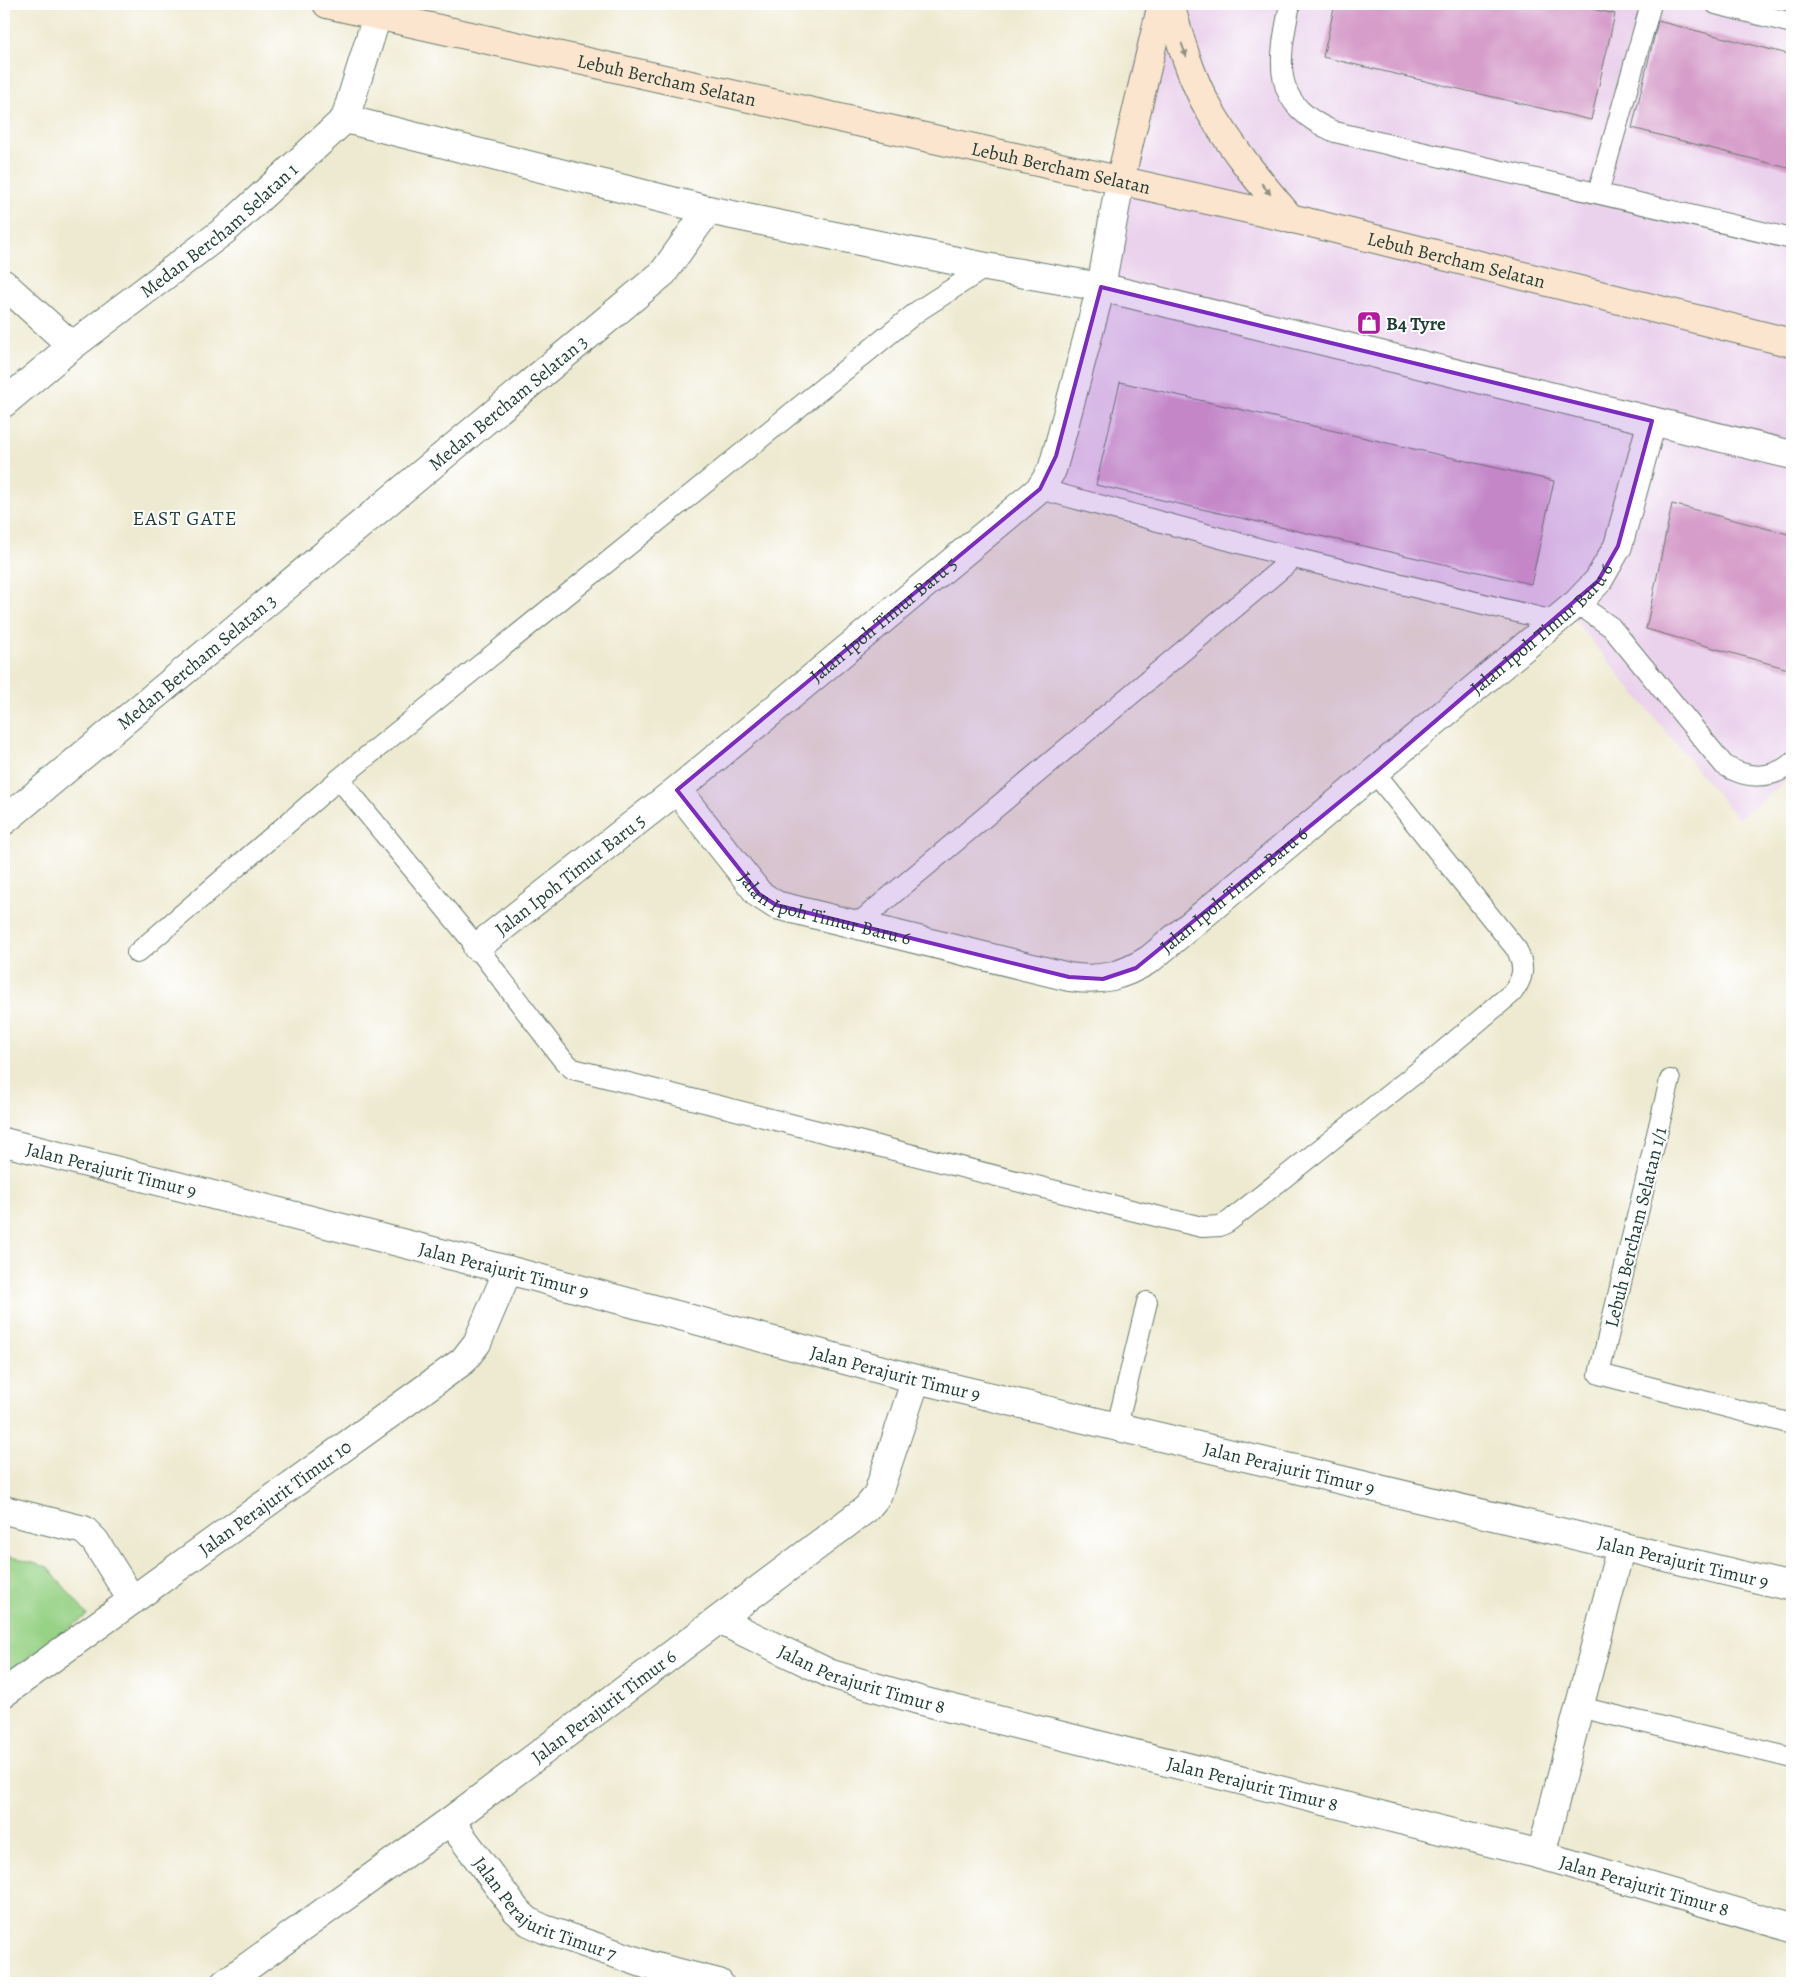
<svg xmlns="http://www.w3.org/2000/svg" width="1796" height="1987" viewBox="0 0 1796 1987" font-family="Alegreya,serif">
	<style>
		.built { fill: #ead1ec }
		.green { fill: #97d286; stroke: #5b885d }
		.building { fill: #d69dca }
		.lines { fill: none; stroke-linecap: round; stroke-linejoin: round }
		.lane-casing { stroke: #677a6b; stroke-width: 22 }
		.street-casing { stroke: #677a6b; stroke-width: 30 }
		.secondary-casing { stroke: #677a6b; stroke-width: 30 }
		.lane { stroke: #fff; stroke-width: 20 }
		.street { stroke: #fff; stroke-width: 28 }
		.secondary { stroke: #fce5cf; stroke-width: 28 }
		.oneway { fill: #8e9182 }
		.marked { fill: #7b2cbf; fill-opacity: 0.2; stroke: #7b2cbf; stroke-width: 4; stroke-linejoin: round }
		.labels { text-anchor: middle; stroke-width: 4; stroke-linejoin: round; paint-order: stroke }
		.street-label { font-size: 19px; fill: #1f3d34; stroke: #fff }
		.poi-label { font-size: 19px; font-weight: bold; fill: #1f3d34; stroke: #fff; text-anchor: start }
		.neighbourhood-label { font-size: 20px; letter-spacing: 1px; fill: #1f3d34; stroke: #fff }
	</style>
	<rect width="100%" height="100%" fill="#fff"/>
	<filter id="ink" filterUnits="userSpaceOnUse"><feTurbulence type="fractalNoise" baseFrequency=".02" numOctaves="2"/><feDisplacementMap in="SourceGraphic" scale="10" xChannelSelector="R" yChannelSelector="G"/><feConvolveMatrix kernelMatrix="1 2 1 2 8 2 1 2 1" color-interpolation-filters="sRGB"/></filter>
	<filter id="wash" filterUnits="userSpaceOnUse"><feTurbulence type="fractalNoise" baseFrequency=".0096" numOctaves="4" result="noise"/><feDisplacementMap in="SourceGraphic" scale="20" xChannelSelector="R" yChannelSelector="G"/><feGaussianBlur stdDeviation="1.12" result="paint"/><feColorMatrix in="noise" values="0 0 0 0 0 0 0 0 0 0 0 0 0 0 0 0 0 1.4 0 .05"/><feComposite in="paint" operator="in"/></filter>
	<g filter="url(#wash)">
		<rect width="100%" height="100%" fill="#eeead1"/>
		<path class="built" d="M1146,4H1792V776L1738,819L1571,616L1054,490Z"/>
		<path class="green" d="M4,1555L48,1567L87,1615L4,1676Z"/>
		<g id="blocks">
			<path class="building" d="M1335,4H1571L1615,14L1591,120L1323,57Z
				M1658,21L1792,55V169L1632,128Z
				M1120,382L1554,481L1531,584L1096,485Z
				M1672,504L1792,535V670L1646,629Z"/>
		</g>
	</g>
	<g filter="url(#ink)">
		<use href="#blocks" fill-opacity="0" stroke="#677a6b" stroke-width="1"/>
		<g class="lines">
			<defs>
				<path id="lane" d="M1290,4C1278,64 1270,104 1335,132L1792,239
					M1716,4L1792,23
					M1598,193L1651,4
					M1040,489L1294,558L1554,621
					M1577,603L1611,627L1724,765C1746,779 1771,780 1792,763
					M339,779L477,947L563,1060L573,1069L1135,1211L1202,1227L1220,1226L1228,1222L1430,1062L1512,993C1524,978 1525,967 1517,950L1375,773
					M856,925L1294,558
					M137,953L339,779L918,311L986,267
					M1670,1080L1599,1374L1792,1424
					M1117,1426L1147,1302
					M1579,1707L1792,1758"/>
				<g id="street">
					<path d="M708,210L986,267L1101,287L1792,455"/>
					<path d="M4,284L72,346"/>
					<path id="s1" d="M4,403L72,346L225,230L345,119L377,16"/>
					<path id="s2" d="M677,790L759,894L776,905L1069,977C1100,982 1123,976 1150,959L1577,603L1598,581L1618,546L1652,421"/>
					<path id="s3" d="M4,821L663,273L708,210L345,119"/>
					<path id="s4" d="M477,947L677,790L1040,489L1052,470L1056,456L1101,287L1120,181"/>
					<path id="s5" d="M4,1142L508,1270L916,1379L1792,1587"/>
					<path d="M4,1510L84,1530L95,1541L132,1600"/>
					<path id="s6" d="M719,1620L831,1674L922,1701L1541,1855L1792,1928"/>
					<path id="s7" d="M4,1693L463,1361L477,1343L508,1270"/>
					<path id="s8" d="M450,1821L516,1910L529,1922L544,1929L648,1965L719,1983"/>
					<path d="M1541,1855L1621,1546"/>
					<path id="s9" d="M225,1983L450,1821L866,1509L877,1496L916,1379"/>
				</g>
				<g id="secondary">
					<path id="s10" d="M327,4L1307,222L1792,343"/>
					<path d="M1170,4C1180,40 1191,79 1210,111C1233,150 1261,184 1291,219"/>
					<path d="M1120,181L1162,4"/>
				</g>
			</defs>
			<use href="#lane" class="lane-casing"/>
			<use href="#street" class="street-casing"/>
			<use href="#secondary" class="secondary-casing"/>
			<use href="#lane" class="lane"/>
			<use href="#street" class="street"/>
			<use href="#secondary" class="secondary"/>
		</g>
		<defs><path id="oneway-solid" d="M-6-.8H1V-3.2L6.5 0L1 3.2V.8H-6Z" transform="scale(1.25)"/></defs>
		<g class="oneway">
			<use href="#oneway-solid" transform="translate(1184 50) rotate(70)"/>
			<use href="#oneway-solid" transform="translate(1266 189) rotate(50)"/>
		</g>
	</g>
	<path class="marked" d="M1101,287L1652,421L1618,546L1598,581L1375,773L1136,968L1103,979L1069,977L776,905L759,894L677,790L1040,489L1056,456Z"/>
	<defs>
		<symbol id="shop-square" viewBox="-11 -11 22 22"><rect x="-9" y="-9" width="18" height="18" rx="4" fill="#b5179e" stroke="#fff"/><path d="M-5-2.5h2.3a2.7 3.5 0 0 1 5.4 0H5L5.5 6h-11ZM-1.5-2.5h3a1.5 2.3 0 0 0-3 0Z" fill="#fff"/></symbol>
	</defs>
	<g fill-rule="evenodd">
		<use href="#shop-square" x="1355" y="309" width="28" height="28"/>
	</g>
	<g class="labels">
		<g class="street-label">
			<text dy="7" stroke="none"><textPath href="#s10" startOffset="348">Lebuh Bercham Selatan</textPath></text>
			<text dy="7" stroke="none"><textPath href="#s10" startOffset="752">Lebuh Bercham Selatan</textPath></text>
			<text dy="7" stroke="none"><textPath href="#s1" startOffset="276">Medan Bercham Selatan 1</textPath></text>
			<text dy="7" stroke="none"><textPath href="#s10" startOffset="1158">Lebuh Bercham Selatan</textPath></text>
			<text dy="7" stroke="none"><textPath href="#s3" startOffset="655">Medan Bercham Selatan 3</textPath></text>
			<text dy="7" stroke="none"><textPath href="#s4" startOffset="522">Jalan Ipoh Timur Baru 5</textPath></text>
			<text dy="7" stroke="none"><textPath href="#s2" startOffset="1052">Jalan Ipoh Timur Baru 6</textPath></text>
			<text dy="7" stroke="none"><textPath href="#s3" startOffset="250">Medan Bercham Selatan 3</textPath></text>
			<text dy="7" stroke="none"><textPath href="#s4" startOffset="118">Jalan Ipoh Timur Baru 5</textPath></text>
			<text dy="7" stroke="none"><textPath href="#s2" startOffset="648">Jalan Ipoh Timur Baru 6</textPath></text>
			<text dy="7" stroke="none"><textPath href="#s2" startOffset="199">Jalan Ipoh Timur Baru 6</textPath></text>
			<text dy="7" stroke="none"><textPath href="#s5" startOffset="111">Jalan Perajurit Timur 9</textPath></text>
			<text transform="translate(1635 1227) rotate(-76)" y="7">Lebuh Bercham Selatan 1/1</text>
			<text dy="7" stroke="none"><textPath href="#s5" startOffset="516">Jalan Perajurit Timur 9</textPath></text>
			<text dy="7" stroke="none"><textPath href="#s5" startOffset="921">Jalan Perajurit Timur 9</textPath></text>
			<text dy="7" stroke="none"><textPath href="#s5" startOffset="1326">Jalan Perajurit Timur 9</textPath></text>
			<text dy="7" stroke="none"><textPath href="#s7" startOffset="334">Jalan Perajurit Timur 10</textPath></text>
			<text dy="7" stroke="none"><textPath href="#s5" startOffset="1731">Jalan Perajurit Timur 9</textPath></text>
			<text dy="7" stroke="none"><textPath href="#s6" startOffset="155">Jalan Perajurit Timur 8</textPath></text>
			<text dy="7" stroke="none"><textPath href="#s9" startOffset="469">Jalan Perajurit Timur 6</textPath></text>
			<text dy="7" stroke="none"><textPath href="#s6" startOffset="560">Jalan Perajurit Timur 8</textPath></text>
			<text dy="7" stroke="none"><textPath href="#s6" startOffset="965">Jalan Perajurit Timur 8</textPath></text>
			<text dy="7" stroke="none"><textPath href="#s8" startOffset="134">Jalan Perajurit Timur 7</textPath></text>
		</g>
		<g class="poi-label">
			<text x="1386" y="330">B4 Tyre</text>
		</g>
		<g class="neighbourhood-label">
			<text x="185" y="525">EAST GATE</text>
		</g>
	</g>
	<rect width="1796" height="1987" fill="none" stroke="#fff" stroke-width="20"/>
</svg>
